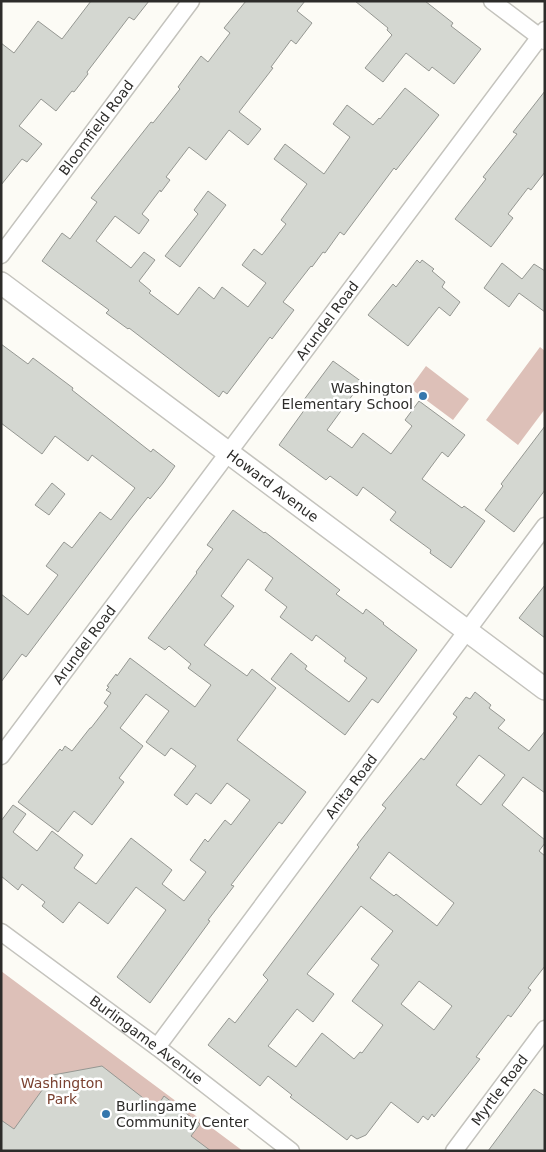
<svg xmlns="http://www.w3.org/2000/svg" width="546" height="1152" viewBox="0 0 546 1152" font-family="'DejaVu Sans',sans-serif">
	<style>
		.green { fill: #ddc0b8 }
		.building { fill: #d4d7d1; stroke: #959792; fill-rule: evenodd }
		.lines { fill: none; stroke-linecap: round; stroke-linejoin: round }
		.minor-casing { stroke: #c4c3bd; stroke-width: 19 }
		.tertiary-casing { stroke: #c4c3bd; stroke-width: 24 }
		.minor { stroke: #fff; stroke-width: 16 }
		.tertiary { stroke: #fff; stroke-width: 21 }
		.poi-dot { fill: #3577ad; stroke: #fff; stroke-width: 2 }
		.labels { text-anchor: middle; stroke-width: 5; stroke-linejoin: round; paint-order: stroke }
		.street-label { font-size: 14px; fill: #2d2c2a; stroke: #fff }
		.poi-label { font-size: 14px; fill: #2d2c2a; stroke: #fff; text-anchor: end }
		.park-label { font-size: 14px; fill: #7a4130; stroke: #fff }
	</style>
	<rect width="100%" height="100%" fill="#fcfbf5"/>
	<path class="green" d="M540,347L545,351V409L518,445L486,420Z
		M426,366L469,399L453,420L410,388Z
		M1,971L243,1151H1Z"/>
	<path class="building" d="M91,1H149L134,20L129,17L87,72L88,74L74,92L72,91L56,111L41,99L19,126L42,144L27,162L22,159L1,185V43L14,53L38,21L62,39Z
		M246,1H305L297,11L312,23L296,44L291,40L271,67L273,68L239,112L261,129L248,145L229,130L206,160L189,147L166,177L170,180L161,192L160,190L142,214L149,220L139,234L115,216L96,241L131,268L144,252L155,260L139,281L151,291L149,293L178,315L199,287L214,299L222,287L248,307L266,283L242,265L254,249L262,255L286,224L281,220L307,184L274,159L285,144L324,174L350,137L333,124L347,105L373,125L379,118L380,119L405,88L439,115L396,170L394,168L344,235L340,232L325,253L323,252L312,267L311,266L283,302L294,310L272,339L270,337L227,394L223,391L219,397L129,328L128,329L106,313L109,310L42,261L62,233L70,239L97,202L91,198L151,122L153,123L180,89L178,87L201,56L208,62L230,33L224,28Z
		M355,1H425L453,23L451,26L481,49L454,84L432,67L429,71L406,53L383,82L365,68L392,35L387,30L388,28Z
		M545,91V172L531,190L528,188L508,214L513,218L491,247L455,219L486,179L483,177L517,134L513,132Z
		M208,191L226,205L180,267L165,256L198,214L194,210Z
		M417,260L420,263L422,260L434,269L432,271L445,282L442,287L460,302L450,316L439,307L408,346L368,315L393,284L396,287Z
		M502,263L522,279L534,264L545,271V312L519,293L509,307L484,288Z
		M1,344L28,364L33,358L73,388L72,390L151,452L153,449L175,466L163,483L150,499L148,497L129,521L26,657L22,654L1,682V594L28,615L58,575L46,566L64,542L72,548L100,512L111,520L135,488L92,455L88,461L55,436L42,454L1,423Z
		M333,361L362,382L327,430L352,448L363,433L391,454L412,426L405,420L419,401L465,435L448,457L442,452L422,479L462,508L464,506L485,521L451,568L430,553L431,550L390,520L396,512L363,487L357,496L330,476L326,480L279,445L305,409L300,405Z
		M545,426V490L514,532L485,510L503,486L501,484Z
		M52,483L65,494L49,515L35,505Z
		M233,510L264,533L265,532L340,590L336,594L363,614L366,609L384,623L383,624L417,650L378,703L372,699L345,735L271,679L291,653L307,666L305,669L349,702L367,678L344,661L346,658L316,635L312,641L280,617L287,607L265,590L273,578L248,559L221,596L234,606L204,645L247,676L252,669L276,688L237,740L306,792L282,824L279,822L231,885L234,886L208,920L210,921L150,1003L117,977L166,910L136,887L108,924L79,902L63,923L42,906L45,902L22,884L18,890L1,876V821L13,805L26,814L13,832L37,851L52,831L83,855L74,868L96,884L131,838L172,870L162,884L184,901L206,872L190,860L205,839L208,842L225,820L231,825L250,800L227,783L211,804L196,793L187,805L174,795L196,766L171,748L165,756L146,742L169,711L146,694L120,728L143,746L119,778L124,782L92,825L74,811L58,832L18,802L60,749L62,751L65,746L72,751L90,728H91L108,706L104,703L111,693L106,690L109,687L107,686L116,674L117,676L130,658L195,707L211,685L188,668L191,664L169,646L165,650L148,638L197,573L196,572L213,549L207,545Z
		M545,585V638L519,618Z
		M475,692L491,705L489,708L505,720L498,728L529,751L545,731V793L523,777L502,805L545,840V843L539,851L545,856V966L528,988L531,990L511,1017L508,1015L476,1057L480,1059L434,1117L432,1114L428,1120L423,1116L418,1123L391,1102L366,1135L357,1139L351,1135L347,1140L290,1097L292,1095L268,1076L260,1086L208,1045L229,1018L235,1023L268,980L263,975L359,847L357,845L386,808L382,805L421,758L424,760L457,717L453,714L466,697L470,699ZM479,755L505,775L481,805L456,785ZM389,852L454,903L437,926L396,894L394,896L370,878ZM361,906L393,931L371,959L379,965L352,1001L383,1025L362,1053L360,1052L354,1059L322,1033L296,1067L268,1046L297,1009L313,1022L334,994L307,974ZM419,981L452,1006L434,1030L401,1004Z
		M102,1066L156,1108L164,1096L200,1124L191,1136L211,1151H1V1120L14,1129L53,1075Z
		M534,1089L545,1096V1151H488Z"/>
	<g class="lines">
		<defs>
			<g id="minor">
				<path d="M492,1L545,41"/>
				<path id="s1" d="M1,255L191,1"/>
				<path id="s2" d="M1,756L545,30"/>
				<path id="s3" d="M1,932L157,1047L291,1151"/>
				<path id="s4" d="M157,1047L545,526"/>
				<path id="s5" d="M454,1151L545,1029"/>
			</g>
			<g id="tertiary">
				<path id="s6" d="M1,283L545,689"/>
			</g>
		</defs>
		<use href="#minor" class="minor-casing"/>
		<use href="#tertiary" class="tertiary-casing"/>
		<use href="#minor" class="minor"/>
		<use href="#tertiary" class="tertiary"/>
	</g>
	<g class="poi-dot">
		<circle cx="423" cy="396" r="5"/>
		<circle cx="106" cy="1114" r="5"/>
	</g>
	<g class="labels">
		<g class="street-label">
			<text dy="5" stroke="none"><textPath href="#s1" startOffset="159">Bloomfield Road</textPath></text>
			<text dy="5" stroke="none"><textPath href="#s2" startOffset="544">Arundel Road</textPath></text>
			<text dy="5" stroke="none"><textPath href="#s6" startOffset="339">Howard Avenue</textPath></text>
			<text dy="5" stroke="none"><textPath href="#s2" startOffset="139">Arundel Road</textPath></text>
			<text dy="5" stroke="none"><textPath href="#s4" startOffset="325">Anita Road</textPath></text>
			<text dy="5" stroke="none"><textPath href="#s3" startOffset="181">Burlingame Avenue</textPath></text>
			<text dy="5" stroke="none"><textPath href="#s5" startOffset="76">Myrtle Road</textPath></text>
		</g>
		<g class="poi-label">
			<text x="413" y="393">Washington<tspan x="413" dy="16">Elementary School</tspan></text>
			<text x="116" y="1111" text-anchor="start">Burlingame<tspan x="116" dy="16">Community Center</tspan></text>
		</g>
		<g class="park-label">
			<text x="62" y="1088">Washington<tspan x="62" dy="16">Park</tspan></text>
		</g>
	</g>
	<rect width="546" height="1152" fill="none" stroke="#2d2c2a" stroke-width="5"/>
</svg>
